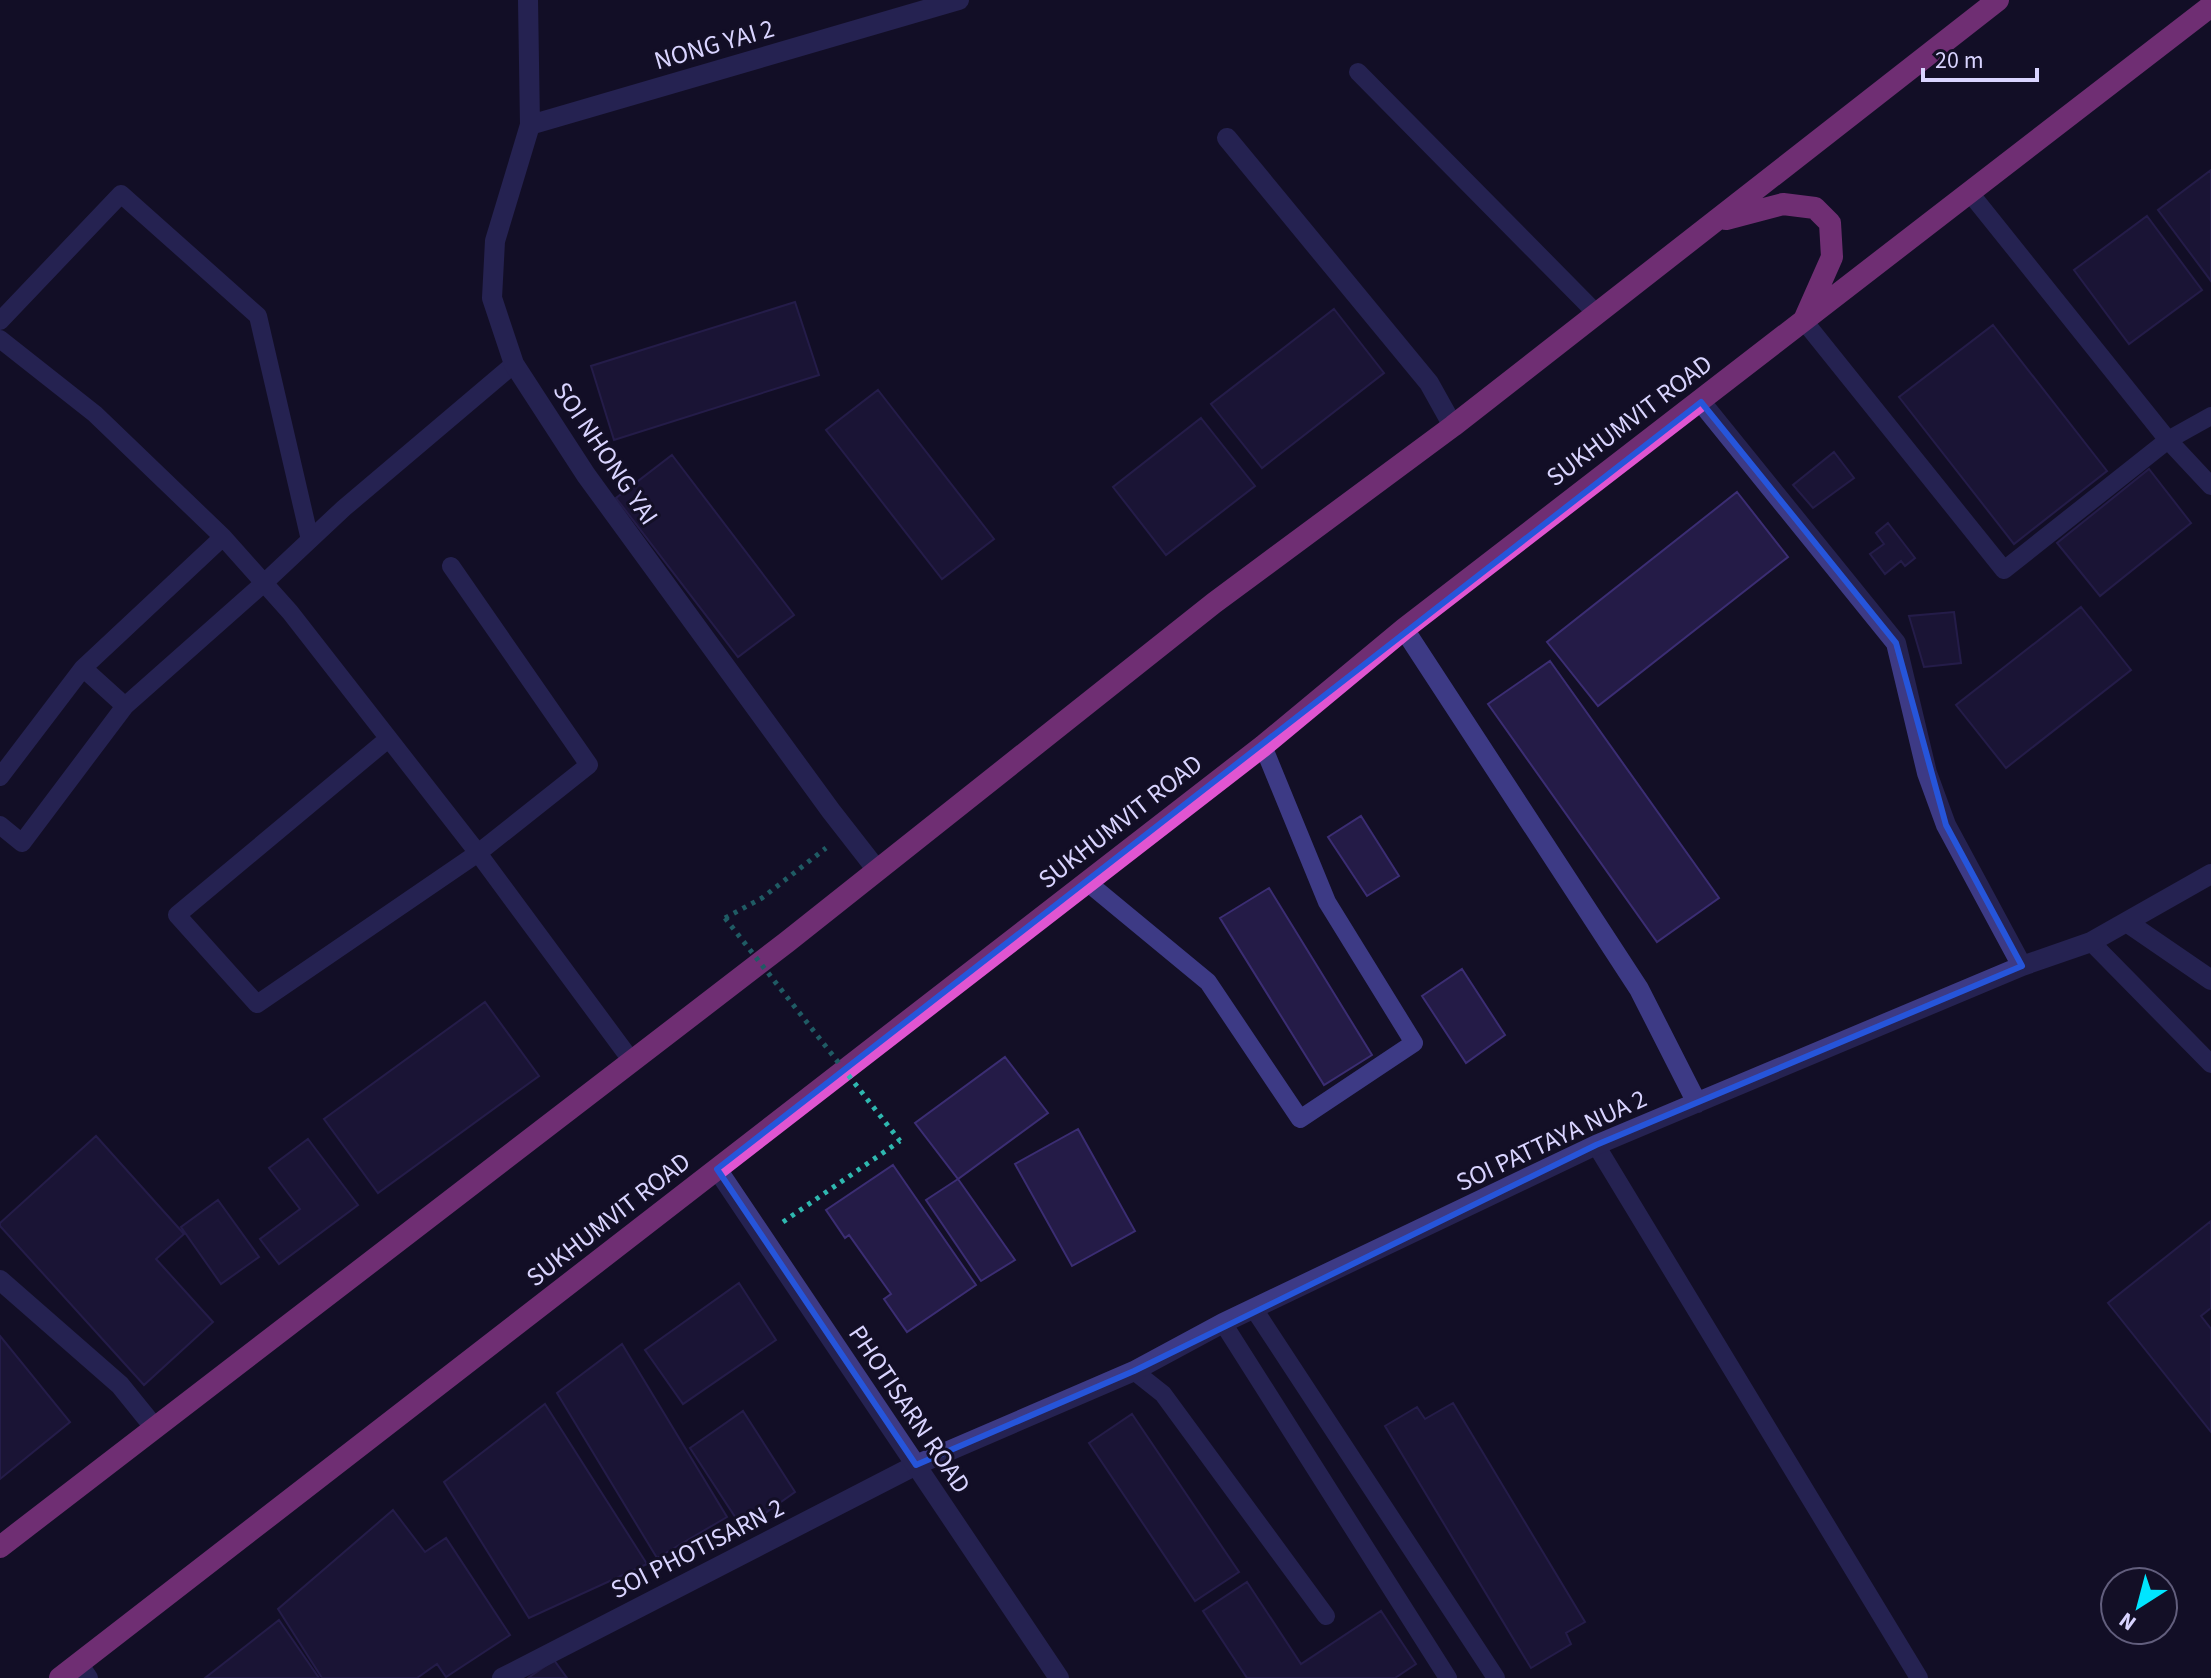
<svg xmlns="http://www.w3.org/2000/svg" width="2211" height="1678" viewBox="0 0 2211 1678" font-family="'Source Sans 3',sans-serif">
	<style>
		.building { fill: #241b47; stroke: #3b2d73; stroke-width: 2 }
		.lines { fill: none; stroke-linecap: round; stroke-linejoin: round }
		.path { stroke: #2fb8b0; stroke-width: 5; stroke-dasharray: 4 6; stroke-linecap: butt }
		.service { stroke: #3d3a85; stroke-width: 18 }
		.minor { stroke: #3d3a85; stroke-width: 20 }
		.tertiary { stroke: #3d3a85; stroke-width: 20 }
		.trunk { stroke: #e055d1; stroke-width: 22 }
		.path-bridge { stroke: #2fb8b0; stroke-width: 5; stroke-dasharray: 4 6; stroke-linecap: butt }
		.marked { fill: none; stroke: #2655da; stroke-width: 6; stroke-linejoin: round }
		.labels { text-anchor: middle; stroke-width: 6; stroke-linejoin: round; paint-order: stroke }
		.street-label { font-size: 26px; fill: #d9d4ff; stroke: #130f26 }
	</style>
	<rect width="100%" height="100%" fill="#130f26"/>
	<path class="building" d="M2211,170V281L2158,210Z
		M2147,216L2202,290L2129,344L2074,270Z
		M795,302L819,375L614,440L591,366Z
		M1334,309L1384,373L1262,468L1211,404Z
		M1993,325L2107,471L2014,544L1899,397Z
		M878,390L994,539L942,579L826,430Z
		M1201,418L1255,486L1166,555L1113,487Z
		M1834,452L1854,478L1813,508L1793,485Z
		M672,455L794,615L738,657L616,498Z
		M2149,469L2191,523L2100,596L2057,543Z
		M1737,492L1788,557L1598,706L1547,642Z
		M1888,523L1915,558L1905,566L1901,561L1885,574L1870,554L1884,544L1876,533Z
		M2081,607L2131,670L2006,768L1956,705Z
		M1954,612L1961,663L1924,667L1909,616Z
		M1550,661L1719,898L1657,942L1488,704Z
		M1361,816L1399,876L1367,896L1328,837Z
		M1269,888L1372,1055L1324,1085L1220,918Z
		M1462,969L1505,1035L1466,1063L1422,996Z
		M485,1002L539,1076L378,1193L324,1119Z
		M1005,1057L1048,1113L958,1179L915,1123Z
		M1078,1129L1135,1231L1072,1266L1015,1164Z
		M96,1136L184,1234L156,1259L213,1322L144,1385L0,1226V1223Z
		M308,1139L358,1205L279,1264L260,1239L300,1209L269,1168Z
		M893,1165L976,1285L907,1332L884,1299L891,1294L849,1235L845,1238L826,1210Z
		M958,1179L1015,1260L981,1281L926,1200Z
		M218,1200L259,1257L221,1284L181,1227Z
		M2211,1221V1308L2201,1316L2211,1329V1432L2108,1303Z
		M739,1283L776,1340L683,1404L645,1350Z
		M0,1336L70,1422L0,1479Z
		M622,1344L727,1517L657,1558L557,1393Z
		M1453,1403L1585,1622L1566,1633L1571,1644L1531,1668L1385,1426L1417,1407L1425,1419Z
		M545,1404L647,1564L529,1618L444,1482Z
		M743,1411L795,1492L743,1529L690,1448Z
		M1132,1414L1239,1572L1195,1601L1089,1443Z
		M393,1510L425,1552L446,1538L510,1635L446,1677L437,1664L417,1678H322L278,1609Z
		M1247,1582L1301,1664L1381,1611L1416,1664L1395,1678H1247L1203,1611Z
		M279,1620L319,1678H205Z
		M554,1660L567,1678H528Z"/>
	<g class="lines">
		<path class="path" d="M725,918L762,898L826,848
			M783,1222L900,1141"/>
		<path class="service" d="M1358,72L1597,314
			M1970,193L2168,440L2211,486
			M0,321L121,194L258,316L310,540
			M1804,321L2004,570L2168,440L2211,416
			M0,339L95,414L223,537
			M514,364L344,508L264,583L125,706L83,668L223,537L290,612L478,853L631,1060
			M388,739L177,915L257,1004L478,853L589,765L451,566
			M0,777L83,668
			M0,825L22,843L125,706
			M1087,882L1208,982L1300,1119L1414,1043L1327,902L1263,746
			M2091,942L2211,1064
			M1596,1145L1919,1678
			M1254,1309L1496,1678
			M1223,1323L1448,1678
			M1134,1371L1163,1394L1326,1616
			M79,1663L89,1678"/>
		<path class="minor" d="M528,0L530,125L495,241L492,298L514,364L586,475L831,811L877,870
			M530,125L959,0
			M1227,138L1429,383L1453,426
			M1701,402L1896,643L1927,773L1946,825L2022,966
			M1404,629L1639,989L1697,1103
			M2128,923L2211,980
			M0,1280L120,1385L154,1427
			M502,1678L916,1465L1134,1371L1223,1323L1596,1145L2022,966L2091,942L2211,874"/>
		<path class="tertiary" d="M717,1169L1059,1678"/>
		<path class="trunk" d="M1726,219L1783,204L1815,208L1830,223L1832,257L1805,318
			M0,1547L787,942L1214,603L1453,426L1998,0
			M60,1678L1263,746L1404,629L2211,6"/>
		<path class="path-bridge" d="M725,918L900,1141"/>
	</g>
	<path d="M0 0H2211V1678H0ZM1701,402L1896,643L1946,825L2022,966L1596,1145L1134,1371L916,1465L717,1169Z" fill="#130f26" fill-opacity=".55" fill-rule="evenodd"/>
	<path class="marked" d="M1701,402L1896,643L1946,825L2022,966L1596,1145L1134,1371L916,1465L717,1169Z"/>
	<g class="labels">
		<g class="street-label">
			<text transform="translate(714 44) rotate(-16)" y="9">NONG YAI 2</text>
			<text transform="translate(1629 420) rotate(-37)" y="9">SUKHUMVIT ROAD</text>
			<text transform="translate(606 453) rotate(56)" y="9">SOI NHONG YAI</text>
			<text transform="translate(1120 821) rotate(-38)" y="9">SUKHUMVIT ROAD</text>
			<text transform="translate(1551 1140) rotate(-25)" y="9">SOI PATTAYA NUA 2</text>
			<text transform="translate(608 1219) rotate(-38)" y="9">SUKHUMVIT ROAD</text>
			<text transform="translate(910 1409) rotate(56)" y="9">PHOTISARN ROAD</text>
			<text transform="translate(697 1548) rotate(-27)" y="9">SOI PHOTISARN 2</text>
		</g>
	</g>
	<g transform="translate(2139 1606) rotate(216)"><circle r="38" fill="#130f26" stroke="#625e7d" stroke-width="2"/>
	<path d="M0-6L14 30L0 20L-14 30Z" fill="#00e5ff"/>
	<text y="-12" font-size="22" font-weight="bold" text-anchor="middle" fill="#d9d4ff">N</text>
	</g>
	<path d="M1923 68v12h114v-12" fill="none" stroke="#d9d4ff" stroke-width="4"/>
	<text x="1935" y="68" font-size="24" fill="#d9d4ff" stroke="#130f26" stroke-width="6" paint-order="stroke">20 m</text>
</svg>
